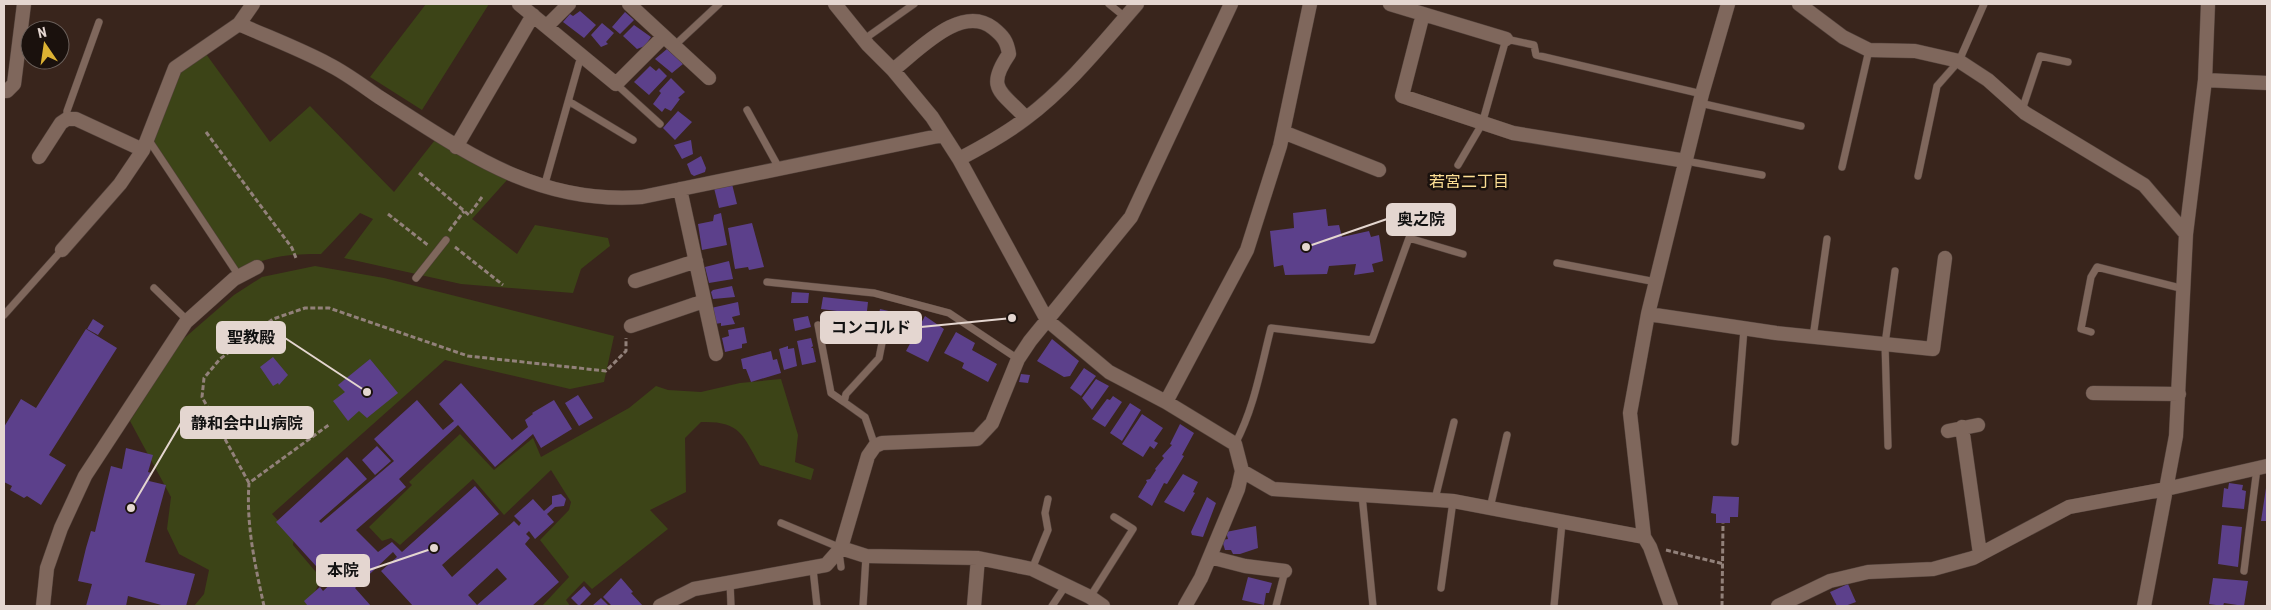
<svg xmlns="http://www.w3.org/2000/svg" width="2271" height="610" viewBox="0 0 2271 610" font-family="'Roboto Condensed','Noto Sans JP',sans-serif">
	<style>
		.green { fill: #3c4417 }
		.building { fill: #5c408b; fill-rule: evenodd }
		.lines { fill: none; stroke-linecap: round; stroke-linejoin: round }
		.service-casing { stroke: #53423b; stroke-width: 8 }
		.minor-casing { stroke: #53423b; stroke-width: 15 }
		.path { stroke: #92817a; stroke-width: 3; stroke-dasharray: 5 2.5; stroke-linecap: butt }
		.service { stroke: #7f675c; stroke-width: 7 }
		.minor { stroke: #7f675c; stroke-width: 14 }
		.labels { text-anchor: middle; stroke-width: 5; stroke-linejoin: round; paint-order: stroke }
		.neighbourhood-label { font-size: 16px; fill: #fddf94; stroke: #1a110d }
		.leader { fill: none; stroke: #e4d6d0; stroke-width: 2 }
		.callout-dot { fill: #e4d6d0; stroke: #1a110d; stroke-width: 2 }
		.callout { fill: #e4d6d0; stroke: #e4d6d0; stroke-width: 2 }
		.callout-label { font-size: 16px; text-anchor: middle; font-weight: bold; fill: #111 }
	</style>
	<rect width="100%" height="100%" fill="#39251c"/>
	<path class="green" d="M426,4H489L422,110L370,77Z
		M206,54L270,142L310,106L394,192L435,140L507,180L472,219L517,254L535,225L608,238L610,246L581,269L573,293L461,284L344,258L373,219L360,213L321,254C287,254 270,256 239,270L154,142L178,72Z
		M315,266L384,278L614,336L604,382L570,389L445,360L272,514L294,538L293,545L321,578L309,606H194L204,594L209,570L179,554L167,529L171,497L130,421L181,341L234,295L262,277Z
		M781,379L798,435L795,462L814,469L811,480L760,465C742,434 740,421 701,422L685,438L686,492L650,510L668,529L592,589L584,581L566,600L570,606H542L569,577L540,540L569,510L571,502L551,470L504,515L473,479L400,545L391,538L382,541L369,527L412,485L409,482L460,434L494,470L533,438L541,457L629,408L656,386L668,390L701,392L740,383Z"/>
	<path class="building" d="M580,11L596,25L584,38L563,22L570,14L573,16Z
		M625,12L634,20L620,34L612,27Z
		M602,23L614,33L606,42L608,44L601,47L591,35Z
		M634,25L651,37L645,46L637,49L623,36Z
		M667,49L683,64L672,73L655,59Z
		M650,66L656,71L659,68L667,76L649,95L634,82Z
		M671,78L685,92L678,98L680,99L671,111L665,108L662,112L653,104L661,93L659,91Z
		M678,111L692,122L675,140L663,128Z
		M691,140L693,154L682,159L674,145Z
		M701,156L706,168L705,172L694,176L691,174L687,164Z
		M732,184L737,204L719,208L714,188Z
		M1326,209L1328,226L1339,225L1342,237L1369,231L1371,237L1379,235L1383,261L1372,264L1374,272L1354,275L1356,264L1329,266L1327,274L1285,275L1283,265L1274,267L1270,231L1294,228L1293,213Z
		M721,213L727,245L702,250L698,224L713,221L714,215Z
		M752,223L764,267L749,270L748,267L735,269L728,228Z
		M729,261L733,279L709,283L705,267Z
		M732,286L735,297L713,299L711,292L713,290Z
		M792,292L809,293L808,303H791Z
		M823,297L868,302L866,320L837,318V311L821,309Z
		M738,302L740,315L732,317L735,324L721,326V323L715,324L711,308Z
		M880,309L906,315L908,319L904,333L883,329V323L877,322Z
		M808,316L811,327L795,331L793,319Z
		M925,316L944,329L928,362L906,351Z
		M93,319L104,326L98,335L87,329Z
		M744,327L747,343L742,344V348L725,352L722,338L729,336L728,330Z
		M86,329L117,348L49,455L66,465L41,505L27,496L24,498L10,490L12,486L4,482V427L21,399L36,408Z
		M956,332L975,343L972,350L997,364L988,382L962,368L964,363L944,353Z
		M811,338L813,346L811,348H813L816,362L802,365L797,341Z
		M1052,339L1079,361L1070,376L1064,377L1037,361Z
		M788,346V349L794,348L797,366L784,370L779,349Z
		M771,351L773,360L777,359L781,373L751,382L746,369H743L741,359Z
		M273,357L288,375L279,385L278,383L273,386L260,367Z
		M370,359L398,393L367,418L359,411L348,421L333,401L345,392L338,385Z
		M1084,368L1096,376L1081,396L1070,388Z
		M1021,374L1030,375L1028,383L1019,382Z
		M1096,379L1109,386L1092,410L1082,398Z
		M461,383L512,440L528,427L525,420L533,414L532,413L554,400L572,429L541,448L533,434L495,467L458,425L399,479L406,487L356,530L378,552L392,542L402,552L475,486L499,514L442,565L452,577L514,521L519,526L521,523L514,516L533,499L544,511L552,504V496L561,494L566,499L564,506L555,507L547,514L554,522L535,539L529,531L526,534L530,538L525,544L559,582L532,606H413L381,571L397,557L393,552L355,588L371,606H306L307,605L304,601L320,587L323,591L336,579L321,561L316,566L276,522L347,457L367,479L319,521L321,523L394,461L374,439L417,400L443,430L454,421L439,404ZM497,568L507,579L477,605L468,595Z
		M578,395L593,418L579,426L565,403Z
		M1113,396L1122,402L1105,427L1092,419L1107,399L1110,400Z
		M1130,403L1141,410L1122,441L1110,433Z
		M1142,414L1163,428L1154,441L1158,443L1154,449L1150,446L1143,457L1122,444Z
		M1180,424L1194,433L1182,455L1184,456L1167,484L1164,483L1152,506L1138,497L1147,482L1146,480L1150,479L1156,470L1155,469L1164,458L1162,456L1172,445L1170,444Z
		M377,446L391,461L375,475L362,460Z
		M126,448L153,455L148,472L151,473L149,481L166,485L145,562L195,574L186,606H165L128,596L126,606H86L92,584L78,581L86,548L91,531L95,532L111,466L122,469Z
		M1183,474L1198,482L1193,492L1195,493L1184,512L1164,502Z
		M2229,483L2243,485L2242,490L2246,491L2244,509L2222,507L2224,488L2228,489Z
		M2266,488H2267V521H2261Z
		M1713,496L1739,497L1738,517H1730V523H1716V514L1711,513Z
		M1207,497L1216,503L1203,537L1192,535L1191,532Z
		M2222,525L2242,527L2238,567L2218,564Z
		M1256,526L1258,548L1240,554H1233L1231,550H1225L1222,540L1228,539L1226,532Z
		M1248,577L1272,583L1269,593H1266L1264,605L1242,600Z
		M621,578L633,592L631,593L643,606H612L603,597Z
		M2213,578L2248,581L2244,606L2224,603L2223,606L2209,604Z
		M1848,584L1856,602L1845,606H1837L1830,592Z
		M584,586L591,594L579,606L571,598Z
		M601,598L609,606H592Z"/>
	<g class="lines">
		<defs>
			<path id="service" d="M1109,4L1125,17
				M863,40L914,4
				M674,46L719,4
				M616,84L660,124
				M570,102L633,140
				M1700,103L1801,126
				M747,110L779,168
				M2022,110L2040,56L2068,62
				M67,119V111L99,22
				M148,139L239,276
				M1686,161L1762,175
				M1458,165L1482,124L1506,39L1534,45L1536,55L1702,94
				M1842,167L1869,50
				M1918,176L1937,86L1959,61L1984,4
				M544,187L579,63L583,56
				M1557,263L1656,282
				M416,278L446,240
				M767,282L874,293L949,313L1018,359
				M154,288L187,320
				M4,315L62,250
				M818,325L831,393L844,402
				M2091,332L2081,329L2091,277L2097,267L2184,289
				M1813,337L1827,239
				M1735,442L1744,329
				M1235,444C1254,409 1261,367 1271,328L1372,340L1409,238L1463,254
				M875,446L865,417L844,402L846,394L879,358L882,343
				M1888,446L1885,344L1895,271
				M1362,495L1373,606
				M1435,499L1454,422
				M1490,508L1507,435
				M781,523L841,548
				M839,552L841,567
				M813,569L817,606
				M1032,569L1048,530L1045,513L1048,499
				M2244,571L2257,468
				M730,582L731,606
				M1441,588L1453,501
				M1090,597L1133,529L1114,517
				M863,606L866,556
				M1052,606L1066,585
				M1276,606L1285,571
				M1554,606L1562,523"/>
			<path id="minor" d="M519,4L616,84L663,37
				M629,4L709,78
				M835,4L868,45L893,70L932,117L959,159L1047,320L1109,372L1166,402L1235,444L1242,471L1238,489L1201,578L1185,606
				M1390,4L1506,39
				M1799,4L1843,37L1869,50L1915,51L1959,61L1988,80L2025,113L2144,185L2186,234
				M1423,14L1402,96L1513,133L1686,161
				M239,24C268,37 300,49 328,64C346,73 363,86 379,97C464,151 536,205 642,197L943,135
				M547,26L569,4
				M893,70C918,51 961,3 993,28C1003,36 1007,41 1009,54C985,89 1001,91 1026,118
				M2205,80L2267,83
				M4,91H7L14,84L24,4
				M1283,132L1379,170
				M456,147L533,15
				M39,157L61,123L67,119H76L143,150
				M959,159C982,147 1004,135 1025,119C1068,87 1102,44 1137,4
				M680,189L716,354
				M62,250L120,184L143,150L175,68L239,24L253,4
				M635,281L696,261
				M1648,314L1776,333L1933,349L1945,258
				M631,326L704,301
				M2093,393L2179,394
				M1166,402L1247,250L1280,146L1310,4
				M1962,427L1980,554
				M1948,431L1978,425
				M1242,471L1273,489L1453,501L1644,537
				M841,548L866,556L978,558L1032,569L1090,597L1103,606
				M1210,557L1245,566L1285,571
				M43,606L47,568L61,528L85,476L186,322L234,279L257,267
				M660,606L694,589L826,565L841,548L868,456L875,446L882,443L977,439L992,423L1018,359L1030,341L1131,217L1231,4
				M974,606L978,558
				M1671,606L1650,547L1644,537L1630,413L1648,314L1702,94L1728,4
				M1778,606L1830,581L1868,572L1933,569L1973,558L2069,507L2166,489L2267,466
				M2144,606L2176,436L2186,234L2205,80L2208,4"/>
		</defs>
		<use href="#service" class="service-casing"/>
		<use href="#minor" class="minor-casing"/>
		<path class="path" d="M206,132L292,248L296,258
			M419,173L469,215L482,197
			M388,214L429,246
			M449,231L464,211
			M455,247L503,285
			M249,483L202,397L204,378L220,359L273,319L305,308H329L468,356L606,371L626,351V338
			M1666,550L1724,564
			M264,606C255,565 246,525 249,483L330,424
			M1722,606L1723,523"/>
		<use href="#service" class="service"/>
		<use href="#minor" class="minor"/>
	</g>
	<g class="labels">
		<g class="neighbourhood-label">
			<text x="1469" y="187">若宮二丁目</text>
		</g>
	</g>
	<path class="leader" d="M1306 247L1387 219M1012 318L921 327M367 392L285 338M131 508L181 423M434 548L369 570"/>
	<g class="callout-dot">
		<circle cx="1306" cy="247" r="5"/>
		<circle cx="1012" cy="318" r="5"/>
		<circle cx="367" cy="392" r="5"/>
		<circle cx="131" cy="508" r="5"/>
		<circle cx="434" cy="548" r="5"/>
	</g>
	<g class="callout">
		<rect x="1387" y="204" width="68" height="31" rx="5"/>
		<rect x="821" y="312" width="100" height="31" rx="5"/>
		<rect x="217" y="322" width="68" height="31" rx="5"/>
		<rect x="181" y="407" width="132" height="31" rx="5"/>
		<rect x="317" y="555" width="52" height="31" rx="5"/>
	</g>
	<g class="callout-label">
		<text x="1421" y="225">奥之院</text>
		<text x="871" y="333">コンコルド</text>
		<text x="251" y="343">聖教殿</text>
		<text x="247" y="429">静和会中山病院</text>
		<text x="343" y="576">本院</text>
	</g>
	<rect width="2271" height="610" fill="none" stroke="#e4d6d0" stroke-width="10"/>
	<g transform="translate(45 45) rotate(347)"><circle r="24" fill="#1a110d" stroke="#6b605b"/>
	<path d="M0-4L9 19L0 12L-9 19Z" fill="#dcb233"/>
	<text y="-8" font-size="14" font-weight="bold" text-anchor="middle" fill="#e4d6d0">N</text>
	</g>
</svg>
